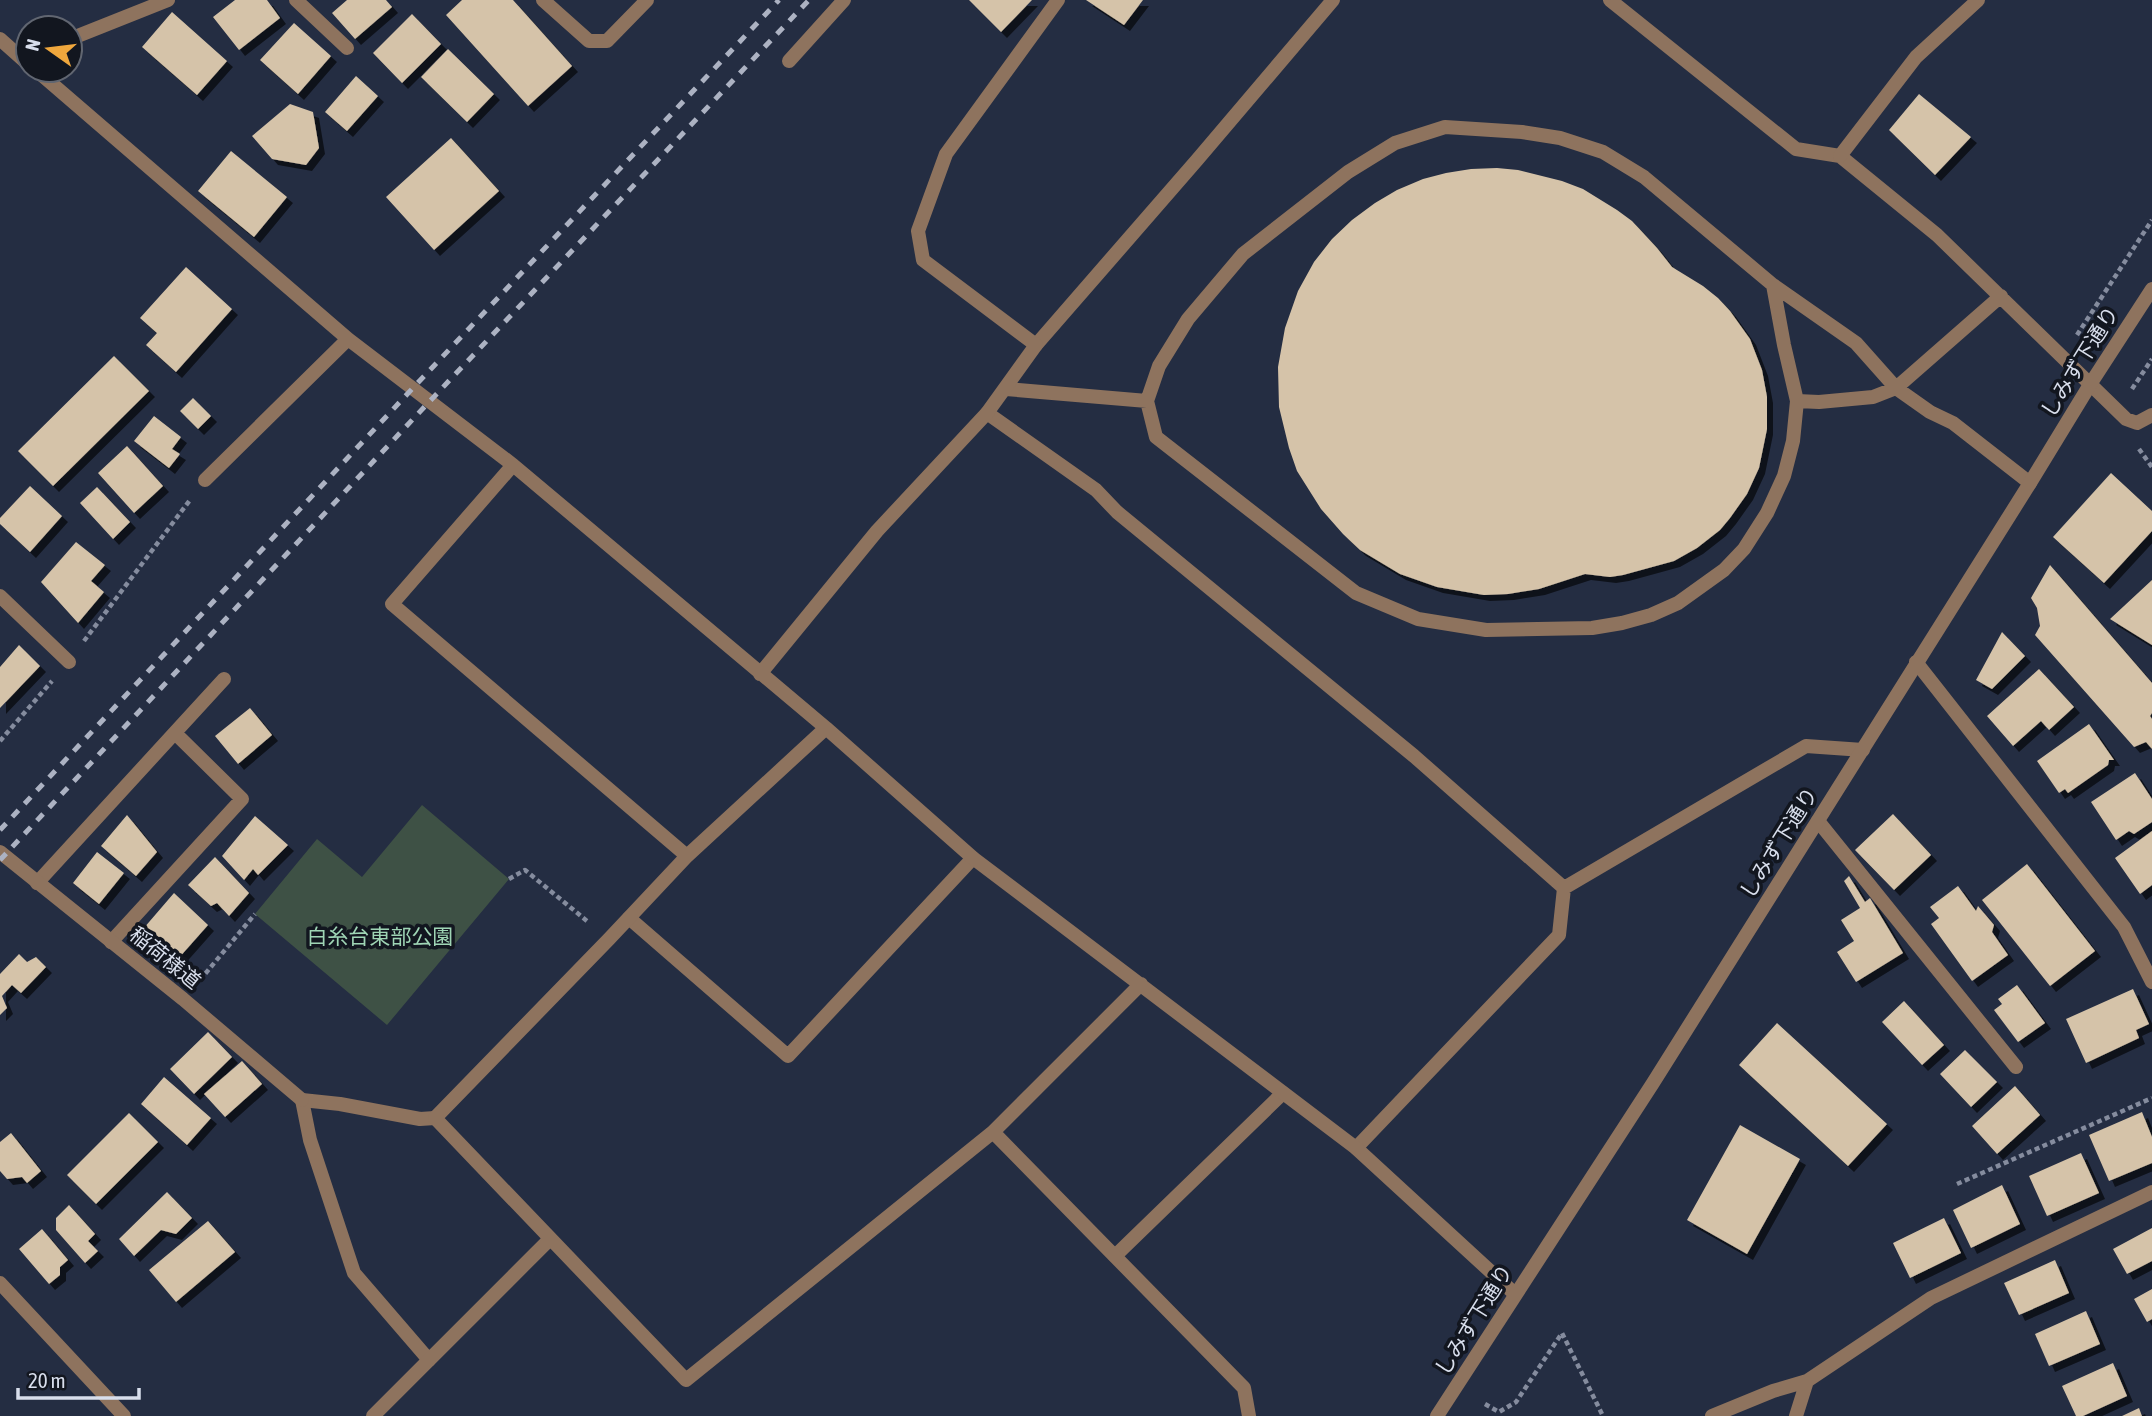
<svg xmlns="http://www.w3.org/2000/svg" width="2152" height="1416" viewBox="0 0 2152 1416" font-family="'Asap Condensed','Noto Sans JP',sans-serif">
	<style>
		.green { fill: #3e5145 }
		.building { fill: #d5c3a9; filter: url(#shadow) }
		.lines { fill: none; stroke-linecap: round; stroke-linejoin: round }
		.path { stroke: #858c9e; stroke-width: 4.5; stroke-dasharray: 5 3.5; stroke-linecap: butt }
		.service { stroke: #8e735e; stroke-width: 14 }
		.minor { stroke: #8e735e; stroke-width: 14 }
		.tertiary { stroke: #8e735e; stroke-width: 14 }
		.rail { stroke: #acb2c2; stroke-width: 5; stroke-dasharray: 9 9; stroke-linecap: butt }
		.labels { text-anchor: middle; stroke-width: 7; stroke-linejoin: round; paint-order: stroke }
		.street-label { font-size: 21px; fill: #d8deec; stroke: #12161f }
		.park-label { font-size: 21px; fill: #9fd5b5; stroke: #12161f }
	</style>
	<defs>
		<filter id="shadow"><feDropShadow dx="6" dy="6" stdDeviation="0" flood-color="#0009"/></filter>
	</defs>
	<rect width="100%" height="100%" fill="#242d42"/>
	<path class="green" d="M422,805L509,879L387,1025L255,914L317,839L362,877Z"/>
	<path class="building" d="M235,0H267L280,18L239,50L213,17Z
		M347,0H386L392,7L355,39L332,13Z
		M462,0H513L572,66L528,106L446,15Z
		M969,0H1032L1001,32Z
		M1086,0H1143L1124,25Z
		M172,12L227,61L197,95L142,47Z
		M412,14L441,44L402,83L373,53Z
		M294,23L331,56L298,94L260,60Z
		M448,49L494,94L467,122L421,77Z
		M356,76L378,96L347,131L325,112Z
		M1919,94L1971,137L1935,175L1889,130Z
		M290,104L313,112L319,148L306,165L272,159L252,136Z
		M451,138L499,191L434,250L386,197Z
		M231,151L287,197L254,237L198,191Z
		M1497,168L1518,170L1562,181L1583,189L1617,210L1632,221L1657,248L1672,267L1703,286L1718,298L1730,311L1750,339L1762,370L1767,397V429L1759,468L1747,494L1730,518L1720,530L1697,548L1674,561L1623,575L1610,577L1585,574L1539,589L1508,594L1484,595L1437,587L1400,574L1360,550L1343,534L1321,509L1297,471L1289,448L1279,407L1278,367L1285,328L1298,291L1314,262L1332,239L1352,220L1375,203L1397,190L1423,179L1446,173L1471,169Z
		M186,267L232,309L176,372L146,345L157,333L140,318Z
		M114,356L149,391L53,486L18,451Z
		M193,398L211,416L198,429L180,411Z
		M154,416L181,437L172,449L180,454L169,468L134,441Z
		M127,446L163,486L134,513L98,473Z
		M2111,473L2152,511V531L2104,583L2053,537Z
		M30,486L62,516L30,552L0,524V518Z
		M97,487L130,522L113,539L80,503Z
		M76,542L105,565L91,581L104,592L78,623L41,582Z
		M2050,565L2152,683V713L2150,716L2152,719V749L2146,742L2134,747L2035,635L2040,626L2037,608L2031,598Z
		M2152,580V645L2110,619Z
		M2002,632L2025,656L1992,689L1976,680Z
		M19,645L40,666L0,708V667Z
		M2039,669L2074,707L2049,730L2041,721L2013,746L1987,716Z
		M250,708L272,735L238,764L215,736Z
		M2089,724L2114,760H2109L2108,765L2068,793L2065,789L2059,793L2037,761Z
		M2135,773L2152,799V822L2134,834L2129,831L2116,840L2091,802Z
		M1893,814L1931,855L1894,890L1855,850Z
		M127,815L157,852L136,876L101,846Z
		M255,816L288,845L258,875L253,869L244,880L222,856Z
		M2152,831V885L2140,894L2115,858Z
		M97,852L124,873L99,904L73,883Z
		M215,857L249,893L229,916L217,903L211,906L188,885Z
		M2027,864L2095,951L2050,986L1982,900Z
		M1849,876L1865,902L1870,898L1903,953L1856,982L1837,952L1854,941L1841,920L1860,908L1844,881Z
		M1958,886L1976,911L1978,906L1994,925L1992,932L2008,955L1972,981L1931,924L1939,918L1930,907Z
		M174,893L208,925L177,960L156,949L149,955L131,943Z
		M19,954L27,962L36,957L46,967L21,993L12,985L2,996L7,1008L0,1015V974Z
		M2017,985L2045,1023L2018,1042L1994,1010L2002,1004L1998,999Z
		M2133,989L2149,1024L2136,1030L2139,1038L2086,1063L2066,1019Z
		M1904,1001L1944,1045L1922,1065L1882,1022Z
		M1777,1023L1887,1124L1848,1166L1739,1065Z
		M208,1032L232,1057L194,1094L170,1069Z
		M1965,1050L1997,1082L1971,1107L1940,1074Z
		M242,1061L262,1084L225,1117L204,1094Z
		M164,1077L211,1118L187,1145L141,1104Z
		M2015,1086L2040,1115L1997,1154L1972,1126Z
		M2142,1112L2152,1137V1163L2109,1181L2089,1135Z
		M129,1113L158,1142L96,1204L67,1175Z
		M1740,1125L1800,1159L1747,1254L1687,1220Z
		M11,1133L41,1171L27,1183L22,1177L7,1179L0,1171V1142Z
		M2081,1153L2099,1193L2047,1216L2029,1176Z
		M2002,1185L2020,1224L1971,1248L1953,1210Z
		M167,1192L192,1218L176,1234L161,1230L134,1256L119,1239Z
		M69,1205L95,1234L88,1241L98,1251L85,1263L56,1230V1218Z
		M1944,1218L1961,1253L1910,1278L1893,1243Z
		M208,1221L235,1252L176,1302L149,1270Z
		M2152,1228V1261L2127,1274L2113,1249Z
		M42,1229L68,1260L60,1267V1275L49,1284L19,1249Z
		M2055,1260L2069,1293L2019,1315L2004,1283Z
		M2152,1289V1319L2147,1322L2134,1299Z
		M2086,1311L2100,1344L2049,1366L2035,1334Z
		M2113,1363L2127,1396L2083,1416H2076L2062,1386Z
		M2139,1408L2142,1416H2122Z"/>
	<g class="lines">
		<path class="path" d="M2077,335L2152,220
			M2132,389L2152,359
			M2139,449L2152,467
			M84,641L190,500
			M0,741L52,681
			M509,879L525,870L587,921
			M200,980L255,914
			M1957,1184L2152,1098
			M1485,1404L1499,1412L1516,1402L1562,1333L1603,1416"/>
		<path class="service" d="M296,0L347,48
			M543,0L589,41H607L647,0
			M1610,0L1796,149L1840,156L1937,235L2126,419L2137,423L2152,415
			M789,61L844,0
			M1445,127L1522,132L1560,138L1603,152L1644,177L1773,285L1784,345L1797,401L1793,441L1784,476L1767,513L1744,549L1724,570L1678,603L1651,615L1622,623L1592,628L1486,630L1418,619L1356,593L1156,437L1147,401L1159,366L1188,319L1243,254L1348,172L1395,143Z
			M1773,285L1856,343L1896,388L1930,412L1953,423L2030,483
			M1036,345L1197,160L1333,0
			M1006,389L1147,401
			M1797,401L1819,402L1873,397L1896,388L2001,296
			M987,413L1096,490L1117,512L1414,756L1564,888L1559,935L1356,1148
			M0,596L69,662
			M1916,662L2124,927L2152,982
			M1818,821L2016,1067
			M37,883L224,679
			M1564,888L1806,746L1863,750
			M629,918L788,1056L973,858
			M111,942L242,799L175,733
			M1115,1256L1283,1093
			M0,1283L124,1416
			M429,1360L354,1273L310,1140L302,1100L340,1104L420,1119L435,1118"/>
		<path class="minor" d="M0,39L28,64
			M70,39L168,0
			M36,70L348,339L513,465L826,728L973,858L1356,1148L1515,1294
			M1840,156L1916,57L1978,0
			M513,465L392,604L687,856
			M205,480L348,339
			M760,674L877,531L987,413L1036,345L923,260L918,231L946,154L1058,0
			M826,728L687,856L609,939L435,1118L686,1380L993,1132L1141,984
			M0,852L183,999L302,1100
			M993,1132L1244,1388L1249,1416
			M373,1416L550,1239
			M1712,1416L1773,1391L1807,1381L1931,1298L2152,1192
			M1796,1416L1807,1381"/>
		<path class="tertiary" d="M1437,1416L1653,1083L2030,483L2091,383L2152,289"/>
		<path class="rail" d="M0,830L412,389L779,0
			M0,860L429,402L809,0"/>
	</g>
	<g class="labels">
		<g class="street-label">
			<text transform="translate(2080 362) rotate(-58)" y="7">しみず下通り</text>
			<text transform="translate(1779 843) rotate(-58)" y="7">しみず下通り</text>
			<text transform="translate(165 958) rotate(39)" y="7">稲荷様道</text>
			<text transform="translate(1474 1320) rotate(-58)" y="7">しみず下通り</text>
		</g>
		<g class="park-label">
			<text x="380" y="944">白糸台東部公園</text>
		</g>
	</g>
	<g transform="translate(49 49) rotate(284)"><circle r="33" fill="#12161f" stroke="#616671" stroke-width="2"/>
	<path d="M0-5L12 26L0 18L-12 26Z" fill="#efa73d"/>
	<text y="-10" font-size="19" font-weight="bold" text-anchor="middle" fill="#d8deec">N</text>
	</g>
	<path d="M18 1388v10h121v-10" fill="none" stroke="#d8deec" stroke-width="3.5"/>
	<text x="28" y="1388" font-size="21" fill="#d8deec" stroke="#12161f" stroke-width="5" paint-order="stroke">20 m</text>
</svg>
